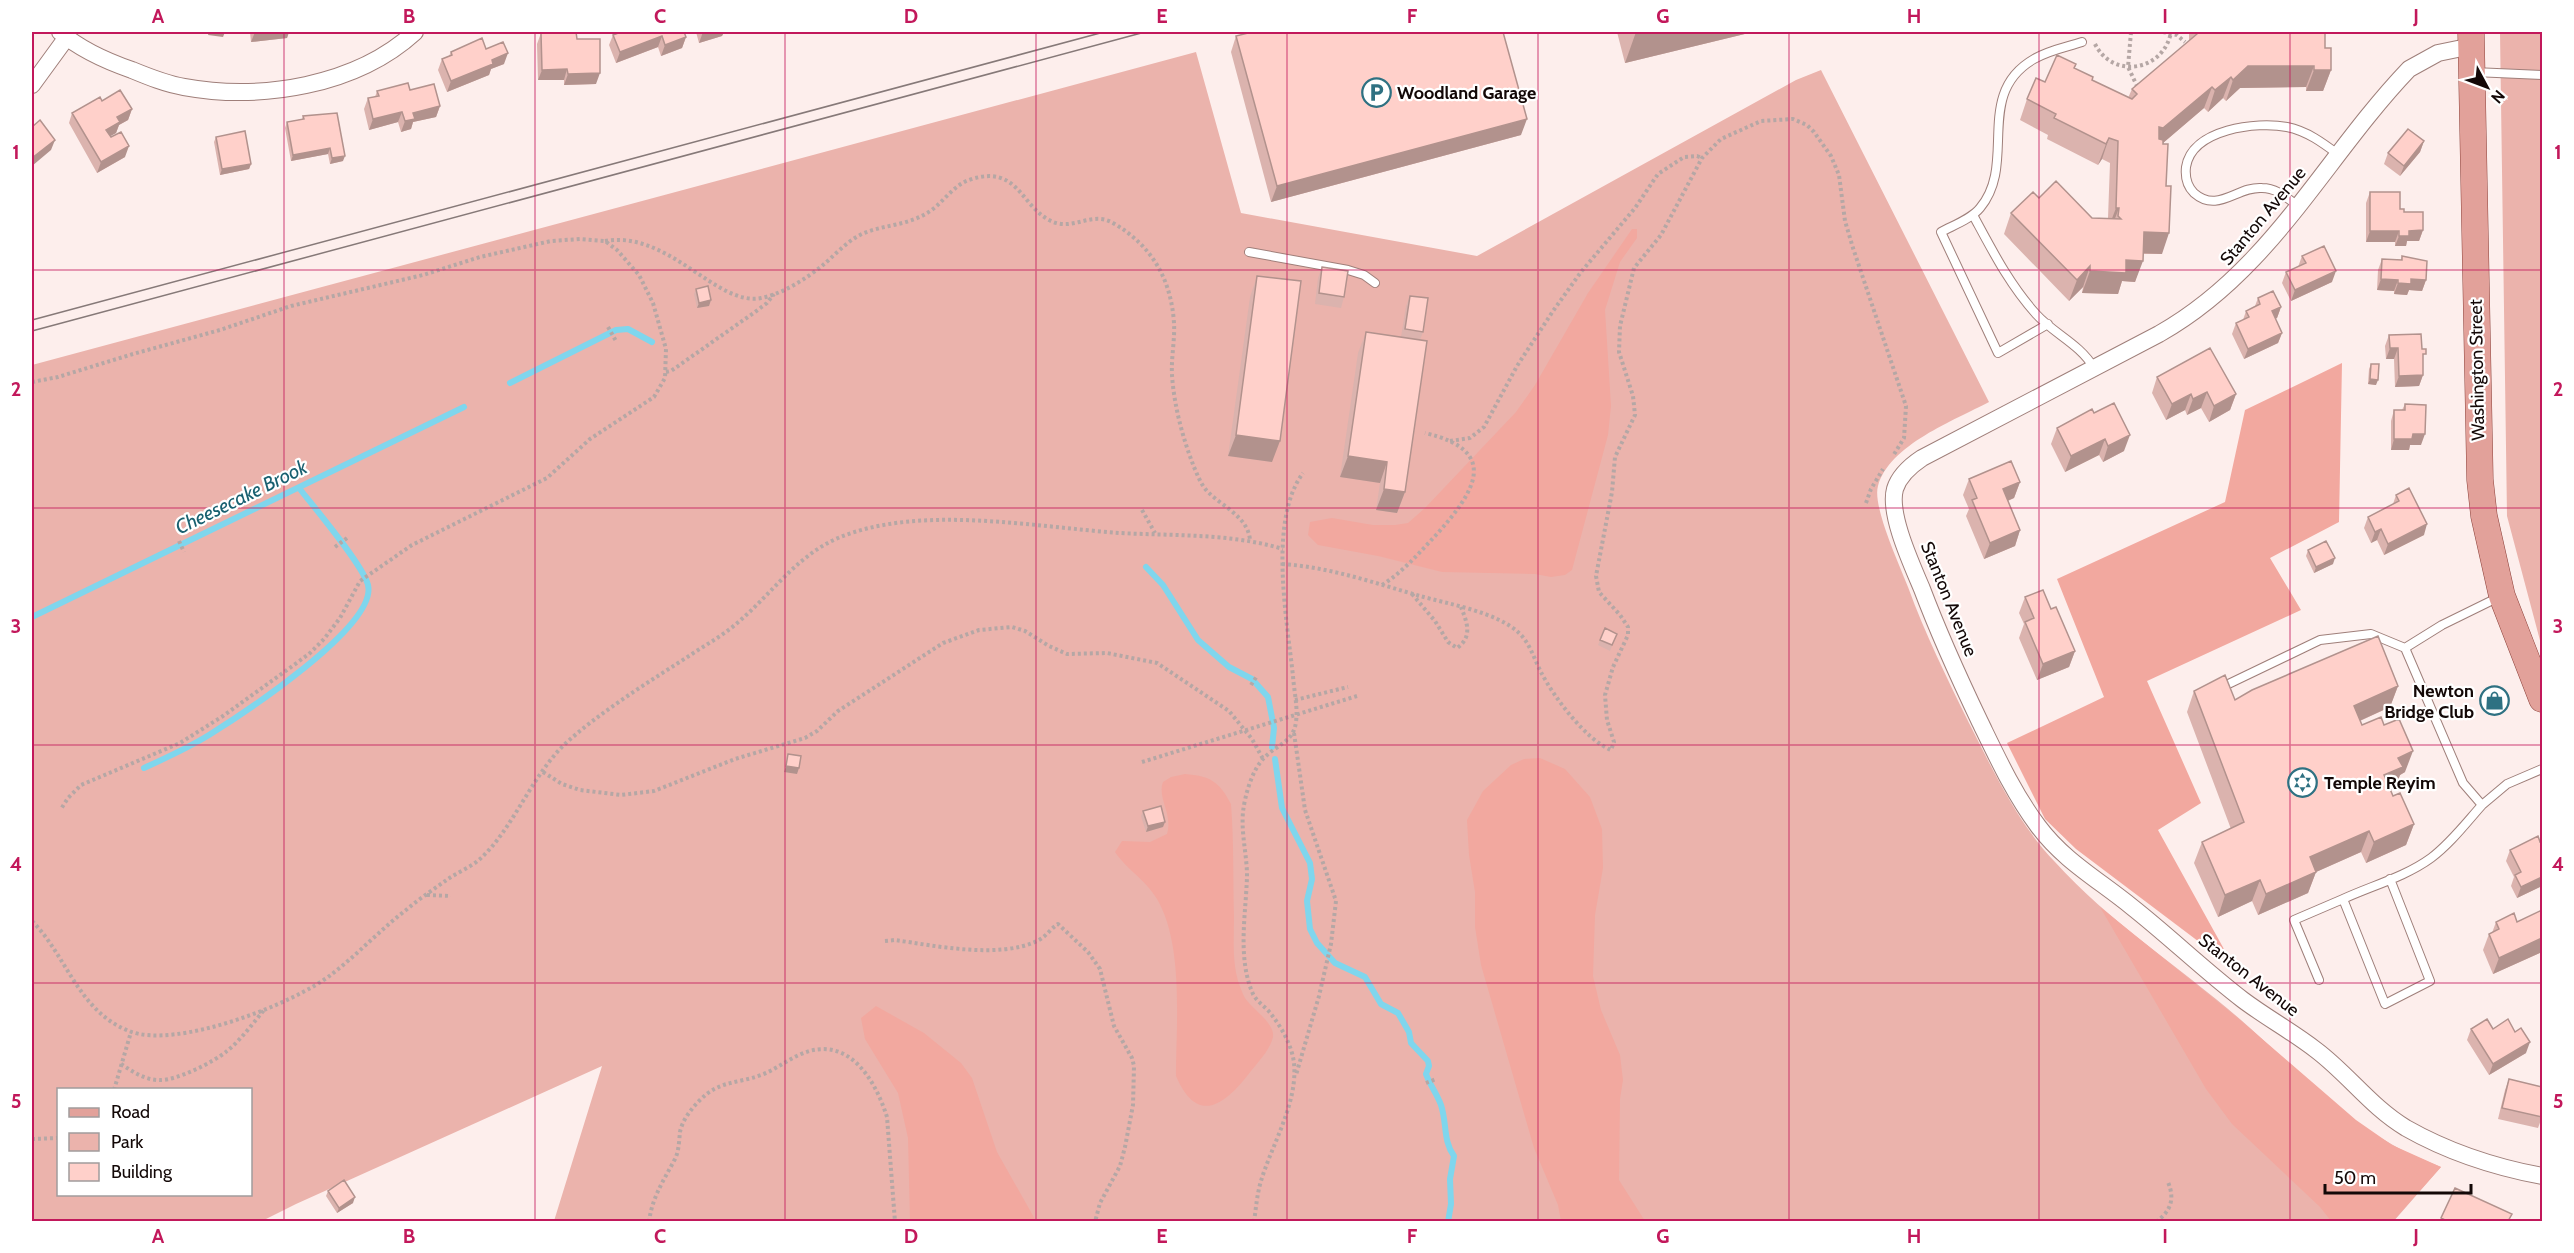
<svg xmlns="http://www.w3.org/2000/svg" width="2574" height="1253" viewBox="0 0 2574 1253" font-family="Cabin,sans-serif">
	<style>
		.green { fill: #ebb3ac; fill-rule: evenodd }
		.forest { fill: #f2a89f }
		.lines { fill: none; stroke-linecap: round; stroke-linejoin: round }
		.stream { stroke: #7fd6ed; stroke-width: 6 }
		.lane-casing { stroke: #9f7f7a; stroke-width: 10 }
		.street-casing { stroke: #9f7f7a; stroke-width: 18 }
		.primary-casing { stroke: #8d423b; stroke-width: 27 }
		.path { stroke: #b5a7a5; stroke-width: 4; stroke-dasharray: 3 3; stroke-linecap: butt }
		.lane { stroke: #fff; stroke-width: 8 }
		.street { stroke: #fff; stroke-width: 16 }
		.primary { stroke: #e2a19a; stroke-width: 26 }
		.tram { stroke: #867978; stroke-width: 1.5 }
		.path-bridge { stroke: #b5a7a5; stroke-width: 4; stroke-dasharray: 3 3; stroke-linecap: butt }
		.wall { fill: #dbb3ae }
		.shaded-wall { fill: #b2928d }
		.building { fill: #ffd0ca; stroke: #b2928d; stroke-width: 1.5 }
		.grid { fill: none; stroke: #c2185b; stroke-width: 1.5; stroke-opacity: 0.55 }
		.labels { text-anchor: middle; stroke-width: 4.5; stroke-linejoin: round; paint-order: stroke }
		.poi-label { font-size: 18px; font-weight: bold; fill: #130807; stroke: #fff; text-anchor: start }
		.street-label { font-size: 18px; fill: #130807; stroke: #fff }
		.water-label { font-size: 20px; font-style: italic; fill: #196070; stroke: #fff }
		.neatline { fill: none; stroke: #c2185b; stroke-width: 2 }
		.grid-label { font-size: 20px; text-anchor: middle; font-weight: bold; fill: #c2185b }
	</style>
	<rect width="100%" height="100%" fill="#fdeeec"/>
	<path class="green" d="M2500,32H2542V648L2507,516Z
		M1196,52L1241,213L1477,256L1796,80L1821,70L1989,402C1955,420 1889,445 1878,486C1872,506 1900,566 1908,587C1925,634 1947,678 1969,723C1994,772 2017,822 2055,862C2110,923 2180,967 2241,1020C2290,1063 2336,1113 2393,1145C2408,1154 2425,1160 2441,1167L2393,1222L554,1221L602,1066L296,1204L262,1221L32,1222V365ZM58,1090H250V1194H58Z"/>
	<path class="forest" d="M1632,229H1637V238L1620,262L1605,310L1611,406L1608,435L1572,570L1565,575L1551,577L1535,574L1442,572L1378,556L1318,545L1308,535L1310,522L1332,518L1373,525H1395L1408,523L1425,508L1516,412L1535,385L1588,293Z
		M2342,363L2339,522L2270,558L2301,610L2147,681L2201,803L2158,830L2235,969L2076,849L2045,819L2007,743L2104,697L2057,579L2225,502L2245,410Z
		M1540,758L1565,769L1590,797L1602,829L1603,868L1595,915L1593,976L1601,1010L1620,1055L1623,1080L1620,1099L1619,1180L1645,1221H1561L1558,1205L1534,1148L1481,965L1475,927V892L1469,855L1467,820L1483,791L1511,765L1524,759Z
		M1185,774C1210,776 1219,781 1231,804C1234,842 1233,880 1234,917C1234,939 1232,960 1238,981C1240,986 1242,993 1245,998C1252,1009 1275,1023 1273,1037C1270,1050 1258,1062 1251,1071C1226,1104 1198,1127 1176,1076C1176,1024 1184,945 1157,899C1144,878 1128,871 1115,852L1122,841L1150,842L1167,834C1173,813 1157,799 1163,782L1171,777Z
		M2100,907L2239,1019L2356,1120L2392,1145L2441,1167L2393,1221H2331L2320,1207L2232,1124L2206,1089Z
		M876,1006L924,1033L961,1063L972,1078L997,1152L1036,1221H910L908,1138L898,1093L865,1039L861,1018Z"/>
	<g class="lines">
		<path class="stream" d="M510,383L616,330L628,329L652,342
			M1146,567L1163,585L1198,640L1229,667L1252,679L1268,697L1274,728L1272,747
			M32,617L464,407
			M1275,759L1282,808L1310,863L1312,879L1307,901L1310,929L1317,943L1335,963L1365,977L1381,1004L1398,1013L1409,1032L1411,1043L1428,1061L1429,1066L1426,1074C1430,1085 1437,1094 1441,1105C1447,1123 1443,1141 1454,1156L1450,1179L1451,1204L1448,1222
			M144,768C166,758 188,748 209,735C241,715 378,626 368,585C363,565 314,507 299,488"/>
		<defs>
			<path id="lane" d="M2474,72L2542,75
				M2298,206C2287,198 2277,188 2262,188C2237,186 2218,214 2194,193C2187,186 2185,176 2186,167C2192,129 2257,121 2287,127C2307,131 2323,143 2339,155
				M1973,215C1992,250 2009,284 2036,314C2054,334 2080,344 2094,368
				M1249,252L1348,270L1364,275L1375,283
				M2048,324L1998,353L1941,232C1954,225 1971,219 1980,208C2018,163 1973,94 2034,59C2049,50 2067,47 2082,42
				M2499,597L2442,625L2405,648L2463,783L2482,805L2507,784L2542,769
				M2218,689L2320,640L2371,634L2405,648
				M2390,879L2430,981L2385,1004L2343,899C2371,886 2405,877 2431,858C2450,844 2466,823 2482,805
				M2319,980L2294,920L2343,899"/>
			<path id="street" d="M60,32C81,50 106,61 132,70C149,77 166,84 184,87C261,101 356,86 415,32
				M2472,46L2438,53L2409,69C2324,158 2271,271 2159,334L1922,458C1910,466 1899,476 1895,489C1888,514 1912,565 1922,589C1939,634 1959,678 1980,722C1997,757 2014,794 2038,826C2064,861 2099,880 2132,907C2170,937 2205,971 2243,1000C2267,1018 2293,1032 2316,1050C2348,1074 2371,1107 2406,1128C2450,1153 2494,1167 2542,1176
				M32,85L67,37"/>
			<path id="primary" d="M2471,32L2480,480L2484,516L2502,596L2542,699"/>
		</defs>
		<use href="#lane" class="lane-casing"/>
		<use href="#street" class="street-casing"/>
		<use href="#primary" class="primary-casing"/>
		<path class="path" d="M2131,32L2128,67L2138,88
			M2163,32L2177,35L2185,42
			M2095,44C2113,80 2164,71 2171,32
			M605,241C669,230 717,307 761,298C782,294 806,279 823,265C836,254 848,240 864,233C884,225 908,225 927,213C943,204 953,184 972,179C1017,165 1021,205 1049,220C1072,233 1091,210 1113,223C1151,245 1171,278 1174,323C1175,340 1171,358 1172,375C1174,406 1183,439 1194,467C1198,476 1201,485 1208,492C1223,507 1248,517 1250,540
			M608,327L616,341
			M666,372L671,371L755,312L767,303L774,294
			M32,382L58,377L133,354L220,330L291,306L423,275L480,257L551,241L580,239L605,241L617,250L639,275L653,303L666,349L665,378L654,397L590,439L547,478L412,545L360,581L340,618L324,639L309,654L223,716L180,743L81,785L68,798L61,809
			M1450,441L1470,438L1484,427L1517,366L1553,311L1581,272L1635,208L1658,174L1684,157L1697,156L1702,158
			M1866,503L1871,489L1883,469
			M1142,510L1155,533
			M179,541L184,552
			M335,547L347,538
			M1282,564C1329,567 1375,583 1420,596C1448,604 1497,612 1519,633C1530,643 1534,659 1541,672C1553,696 1586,740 1611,750L1614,742L1607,720L1605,695L1613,667L1628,635V627L1620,615L1599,592L1596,576L1612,492L1615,457L1635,415L1633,396L1619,352L1620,326L1634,268L1661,235L1702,158L1721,139L1761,121L1793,119L1807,125L1814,132L1831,156L1839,175L1845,221L1853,248L1906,406L1904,438L1893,456
			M1382,585C1403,572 1419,553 1436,535C1474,493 1502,451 1425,433
			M1412,594L1435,621L1448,642L1457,648C1473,637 1467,622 1461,607
			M1251,685L1257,676
			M1295,700L1348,687
			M1294,733L1305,810L1336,901L1331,944L1319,996L1296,1075
			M543,772L562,784L580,790L621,795L654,791L735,759L805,738L817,731L838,711L943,643L979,630L1012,627L1025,631L1049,646L1067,654L1107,653L1157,663L1229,711L1252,739L1263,759
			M427,895L451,896
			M32,921C67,956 78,1011 129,1031C175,1050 294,1004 332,974C358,954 380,930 406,910C419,899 434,889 448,879C458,872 471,867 480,859C513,829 531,777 564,745C599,712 652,680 692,654C707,644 722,636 736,624C770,596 796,556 838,538C919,504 1034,527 1120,533C1176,536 1229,533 1283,549
			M885,941L895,940C936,946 999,959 1037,941C1046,937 1050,929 1058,924L1088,952L1100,969L1114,1026L1132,1058L1134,1066L1133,1105L1125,1147L1120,1166L1100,1203L1095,1222
			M121,1064C133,1072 145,1080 159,1080C176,1081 214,1062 227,1051C241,1040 253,1023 265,1009
			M1426,1083L1436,1079
			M114,1090L131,1032
			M32,1139L58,1138
			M649,1222C652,1197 664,1180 675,1159C679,1151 679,1141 680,1132C682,1121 691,1109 699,1101C719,1080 737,1084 761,1075C775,1070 787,1060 801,1054C848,1034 875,1079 887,1117L895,1222
			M1254,1222C1256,1208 1257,1194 1261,1181C1272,1144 1298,1103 1294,1063C1292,1046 1282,1028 1271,1014C1266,1007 1257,1002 1253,994C1237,958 1246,914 1247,876C1247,855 1241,834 1243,812C1245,795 1252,770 1264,758C1277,744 1293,743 1296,722C1298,707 1294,691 1293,676C1287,620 1268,520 1303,473
			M2156,1222C2171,1211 2175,1199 2168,1182"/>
		<use href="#lane" class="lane"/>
		<use href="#street" class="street"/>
		<use href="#primary" class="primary"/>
		<path class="tram" d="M32,320L1104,32
			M32,331L1145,32"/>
		<path class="path-bridge" d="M1142,762L1357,696"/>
	</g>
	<path class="wall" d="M250,32H289L287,38L251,42Z
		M696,32H724L722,36L699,43Z
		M1617,32H1753L1625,63Z
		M2189,32H2325V48L2331,70L2323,91H2306V87L2240,88L2226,101L2223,98L2208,112L2204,108L2163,143L2162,254H2143L2135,282L2122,281L2118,294L2082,293L2083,287L2069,301L2004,234L2011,213L2039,198L2092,218H2108L2110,163L2102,159L2098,165L2047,139L2048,135L2020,120L2027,99L2045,82L2076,64L2075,68L2092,80L2128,98L2132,89L2189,41Z
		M541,33L577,39L596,84L564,85V80H538L537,44Z
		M613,35L686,37L682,48L661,56L658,47L616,63L609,45Z
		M1236,36L1521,135L1271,202L1231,52Z
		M486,49L504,64L491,69L489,75L447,92L438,70L442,59L449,56L451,52Z
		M410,90L440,106L436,117L413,122L411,129L401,132L398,122L369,130L364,109L368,98L375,97L377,91Z
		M102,101L132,109L128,120L119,125L116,133L110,136L125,157L97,173L69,123L72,113Z
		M303,116L343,161L330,164L328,154L291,161L285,128L287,122L302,119Z
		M216,137L251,164L249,169L220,175L214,142Z
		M2424,141L2420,152L2400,176L2384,164L2388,153Z
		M2370,192L2400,209L2423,230L2419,241H2407L2406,246H2395V242H2366V203Z
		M2302,256L2332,282L2291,301L2282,283L2286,272L2298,267Z
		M2402,256L2426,280L2422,291L2409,290L2407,295L2394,294V291L2377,290L2378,270L2382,259L2401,260Z
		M1322,267L1344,297L1341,308L1315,304L1318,278Z
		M1257,276L1272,462L1228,456L1250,297Z
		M696,289L711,300L709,306L697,308L694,294Z
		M1410,296L1423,332L1420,340L1405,492L1397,513L1376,510L1380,483L1340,477L1358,353L1366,332L1401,337L1406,306Z
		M2258,298L2281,307L2277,318L2275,319L2282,333L2278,343L2244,359L2232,334L2236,323L2243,320L2246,311L2255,306Z
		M2389,335L2422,349L2423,375L2419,386L2395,387L2394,359H2386L2385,346Z
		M2371,364L2376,385L2368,384L2369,369Z
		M2157,377L2236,394L2230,410L2209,422L2201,408L2187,415L2185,410L2166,420L2152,393Z
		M2405,404L2421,445H2410L2409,450H2391V421L2394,410H2402Z
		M2094,413L2124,451L2103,462L2099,455L2065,472L2051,444L2057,428Z
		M1969,479L2020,482L2014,498L2008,501L2020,530L2015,546L1984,559L1966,516L1969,509L1963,495Z
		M2396,495L2424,535L2384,555L2377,540L2371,543L2364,528L2368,517L2393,504Z
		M2308,550L2333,564L2314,573L2306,556Z
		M2025,597L2051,609L2075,651L2069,667L2037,680L2019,638L2024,624L2019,613Z
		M1617,634L1610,651L1598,645L1600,640Z
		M2398,686L2390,707L2360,721L2362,725L2405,772L2400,775L2395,788L2391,790L2393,796L2414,824L2406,845L2366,863L2361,852L2316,872L2308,893L2258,915L2252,901L2218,917L2194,863L2202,842L2231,829L2187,712L2194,691L2235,700Z
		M1143,811L1165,822L1163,827L1146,832L1141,816Z
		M2542,841V886L2517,898L2511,886L2514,877L2506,861L2510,850Z
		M2542,911V952L2493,974L2483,950L2489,934L2492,933L2496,922H2517Z
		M2471,1029H2493L2515,1032L2526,1053L2489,1075L2467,1040Z
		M2509,1079L2542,1087V1117L2538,1128L2498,1119L2505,1090Z
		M328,1191L353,1203L337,1213L326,1196Z"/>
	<path class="shaded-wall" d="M209,32H225L223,37L208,35Z
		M255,32H289L287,38L251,42Z
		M703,32H724L722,36L699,43Z
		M1636,32H1753L1625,63Z
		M662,36L658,47L616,63L620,52Z
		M686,37L682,48L661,56L665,45Z
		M508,53L504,64L491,69L489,75L447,92L451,81L492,60Z
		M2248,66H2314L2306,87L2240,88L2226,101L2233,80Z
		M567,69L564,80H538L542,70Z
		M2314,70H2331L2323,91H2306Z
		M600,73L596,84L564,85L568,74Z
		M2231,77L2223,98L2208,112L2215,90Z
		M2212,87L2204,108L2156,149L2159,127Z
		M440,106L436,117L413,122L411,129L401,132L405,121L413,113Z
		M132,109L128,120L119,125L116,133L102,141L106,130L117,117Z
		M402,112L398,122L369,130L373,119Z
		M1527,119L1521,135L1271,202L1277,186Z
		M2109,138L2102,159L2098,165L2106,144Z
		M55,140L51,150L32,166V158Z
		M2424,141L2420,152L2400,176L2404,166Z
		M129,146L125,157L97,173L101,162Z
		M330,148L328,154L291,161L293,155Z
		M345,156L343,161L330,164L332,158Z
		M251,164L249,169L220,175L222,169Z
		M2116,208H2119L2111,229H2108Z
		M2423,230L2419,241H2407L2406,246H2395L2399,236L2409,231Z
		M2370,231H2399L2395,242H2366Z
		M2144,232L2169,233L2162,254L2136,253Z
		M2126,260L2143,261L2135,282L2122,281L2118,294L2082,293L2090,271Z
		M2090,266L2083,287L2069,301L2077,280Z
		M2336,271L2332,282L2291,301L2295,290Z
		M2381,279L2398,280L2394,291L2377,290Z
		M2411,279L2426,280L2422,291L2409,290L2407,295L2394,294L2398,283Z
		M711,300L709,306L697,308L699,303Z
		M2281,307L2277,318L2268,322L2272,311Z
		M2282,333L2278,343L2244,359L2248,349Z
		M2390,348H2398L2394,359H2386Z
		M2423,375L2419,386L2395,387L2399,376Z
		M2370,379L2378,380L2376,385L2368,384Z
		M2207,392L2201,408L2187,415L2193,399Z
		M2191,394L2185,410L2166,420L2172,404Z
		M2236,394L2230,410L2209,422L2214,406Z
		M2413,434H2425L2421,445H2410L2409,450H2391L2394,439Z
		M1236,435L1280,441L1272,462L1228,456Z
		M2130,435L2124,451L2103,462L2108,446Z
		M2105,439L2099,455L2065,472L2071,456Z
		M1348,456L1387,462L1380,483L1340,477Z
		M2020,482L2014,498L1997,505L2003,489Z
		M1384,489L1405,492L1397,513L1376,510Z
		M2427,524L2424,535L2384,555L2388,544Z
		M2381,529L2377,540L2371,543L2375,532Z
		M2020,530L2015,546L1984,559L1990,543Z
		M2335,558L2333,564L2314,573L2316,567Z
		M2075,651L2069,667L2037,680L2043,664Z
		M2398,686L2390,707L2346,727L2354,706Z
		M2413,751L2405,772L2400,775L2395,788L2377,796L2384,775L2398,758Z
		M786,766L799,768L797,774L784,772Z
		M1165,822L1163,827L1146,832L1148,826Z
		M2414,824L2406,845L2366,863L2374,842Z
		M2369,831L2361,852L2316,872L2308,893L2258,915L2266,894L2310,857Z
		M2542,877V886L2517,898L2521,887Z
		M2260,880L2252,901L2218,917L2225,895Z
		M2542,938V952L2493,974L2499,958Z
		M2530,1042L2526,1053L2489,1075L2493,1064Z
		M355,1197L353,1203L337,1213L339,1208Z"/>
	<path class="building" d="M576,32L577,39H600V73L568,74L567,69L542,70L541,33Z
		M621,32H684L686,37L665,45L662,36L620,52L613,35Z
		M1252,32H1503L1527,119L1277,186L1236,36Z
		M2197,32H2325V48H2331V70H2314V66H2248L2233,80L2231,77L2215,90L2212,87L2163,128L2159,127V139L2163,140V144H2168L2166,186H2171L2169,233L2144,232L2143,261L2126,260V273L2090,271V266L2077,280L2011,213L2033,192L2039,198L2056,181L2092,218L2121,219L2118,216L2119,208H2116L2118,141L2109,138L2106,144L2054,118L2056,114L2027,99L2036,78L2045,82L2057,55L2076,64L2074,68L2093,77L2092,80L2132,99L2137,94L2132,89L2197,34Z
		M482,38L486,49L503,42L508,53L492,60L493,64L451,81L442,59L452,55L451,52Z
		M408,83L410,90L434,84L440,106L413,113L415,119L405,121L402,112L373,119L368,98L379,96L377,91Z
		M120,90L132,109L117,117L120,122L106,130L111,137L121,132L129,146L101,162L72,113L100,97L102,101Z
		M337,113L345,156L332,158L330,148L293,155L287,122L304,119L303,116Z
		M40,120L55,140L32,158V127Z
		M2408,129L2424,141L2404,166L2388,153Z
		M245,131L251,164L222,169L216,137Z
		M2370,192H2400V209H2404V212H2423V230L2409,231V236H2399V231H2370Z
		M2324,246L2336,271L2295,290L2286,272L2306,263L2302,256Z
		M2402,256L2427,261L2426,280L2411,279V284L2398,283V280L2381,279L2382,259L2402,260Z
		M1322,267L1348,271L1344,297L1319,293Z
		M1257,276L1301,281L1280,441L1236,435Z
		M708,286L711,300L699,303L696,289Z
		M2273,291L2281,307L2272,311L2282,333L2248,349L2236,323L2249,317L2246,311L2260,304L2258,298Z
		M1410,296L1428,298L1423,332L1405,329Z
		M1366,332L1427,341L1405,492L1384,489L1387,462L1348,456Z
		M2421,334L2422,349H2426V354H2423V375L2399,376L2398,348H2390L2389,335Z
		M2210,348L2236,394L2214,406L2207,392L2193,399L2191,394L2172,404L2157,377Z
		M2371,364H2379L2378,380L2370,379Z
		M2114,403L2130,435L2108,446L2105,439L2071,456L2057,428L2092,409L2094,413Z
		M2405,404L2426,405L2425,434H2413L2412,439H2394V410H2405Z
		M2011,461L2020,482L2003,489L2020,530L1990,543L1972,500L1977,498L1969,479Z
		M2409,488L2427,524L2388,544L2381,529L2375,532L2368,517L2399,501L2396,495Z
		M2326,541L2335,558L2316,567L2308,550Z
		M2043,590L2051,609L2056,607L2075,651L2043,664L2025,622L2034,618L2025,597Z
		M1605,628L1617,634L1612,645L1600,640Z
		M2378,636L2398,686L2354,706L2362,725L2381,717L2384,725L2399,719L2413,751L2398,758L2403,767L2384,775L2393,796L2400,793L2414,824L2374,842L2369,831L2310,857L2316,872L2266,894L2260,880L2225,895L2202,842L2244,822L2194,691L2225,675L2235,700L2252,690Z
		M788,754L801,756L799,768L786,766Z
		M1161,806L1165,822L1148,826L1143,811Z
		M2538,836L2540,842L2542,841V877L2521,887L2515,875L2521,872L2510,850Z
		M2542,910V938L2499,958L2489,934L2499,929L2496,922L2514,913L2517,922Z
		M2487,1019L2493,1029L2508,1019L2515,1032L2521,1028L2530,1042L2493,1064L2471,1029Z
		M2509,1079L2542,1087V1117L2502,1108Z
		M344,1180L355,1197L339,1208L328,1191Z
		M2455,1188L2512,1214L2508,1221H2447L2441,1218Z"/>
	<path class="grid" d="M284,32V1222M535,32V1222M785,32V1222M1036,32V1222M1287,32V1222M1538,32V1222M1789,32V1222M2039,32V1222M2290,32V1222M32,270H2542M32,508H2542M32,745H2542M32,983H2542"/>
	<defs>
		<symbol id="parking-ring" viewBox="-11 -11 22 22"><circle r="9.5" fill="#fff" stroke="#2e7182" stroke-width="1.5"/><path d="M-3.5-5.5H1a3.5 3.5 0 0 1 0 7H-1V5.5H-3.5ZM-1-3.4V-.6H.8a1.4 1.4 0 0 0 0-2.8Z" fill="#2e7182"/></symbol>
		<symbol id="shop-ring" viewBox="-11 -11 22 22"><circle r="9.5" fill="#fff" stroke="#2e7182" stroke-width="1.5"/><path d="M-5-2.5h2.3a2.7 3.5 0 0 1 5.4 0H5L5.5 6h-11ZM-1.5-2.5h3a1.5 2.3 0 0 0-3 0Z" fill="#2e7182"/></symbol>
		<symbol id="synagogue-ring" viewBox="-11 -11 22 22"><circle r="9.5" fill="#fff" stroke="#2e7182" stroke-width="1.5"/><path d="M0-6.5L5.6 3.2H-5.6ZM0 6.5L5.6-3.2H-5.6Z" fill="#2e7182"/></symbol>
	</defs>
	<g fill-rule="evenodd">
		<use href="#parking-ring" x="1360" y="76" width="33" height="33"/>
		<use href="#shop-ring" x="2478" y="684" width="33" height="33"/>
		<use href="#synagogue-ring" x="2286" y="766" width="33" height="33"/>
	</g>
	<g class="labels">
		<g class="poi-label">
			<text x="1397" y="99">Woodland Garage</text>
			<text x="2474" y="697" text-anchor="end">Newton<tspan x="2474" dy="21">Bridge Club</tspan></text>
			<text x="2324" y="789">Temple Reyim</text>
		</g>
		<g class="street-label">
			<text transform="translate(2263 216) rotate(-50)" y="6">Stanton Avenue</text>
			<text transform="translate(2477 370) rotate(-91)" y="6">Washington Street</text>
			<text transform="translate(1949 599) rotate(68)" y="6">Stanton Avenue</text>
			<text transform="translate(2249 975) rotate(38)" y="6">Stanton Avenue</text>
		</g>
		<g class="water-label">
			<text transform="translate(241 497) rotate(-26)" y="7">Cheesecake Brook</text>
		</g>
	</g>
	<rect width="2574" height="1253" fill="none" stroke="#ffffff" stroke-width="66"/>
	<rect x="57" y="1088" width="195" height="108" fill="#ffffff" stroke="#a19c9c" stroke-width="1.5"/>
	<rect x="69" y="1108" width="30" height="9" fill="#e2a19a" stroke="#a19c9c" stroke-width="1.5"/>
	<text x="111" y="1118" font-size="18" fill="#130807">Road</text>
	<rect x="69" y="1133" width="30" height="18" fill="#ebb3ac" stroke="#a19c9c" stroke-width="1.5"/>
	<text x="111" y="1148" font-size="18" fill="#130807">Park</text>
	<rect x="69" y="1163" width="30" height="18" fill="#ffd0ca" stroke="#a19c9c" stroke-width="1.5"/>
	<text x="111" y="1178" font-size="18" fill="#130807">Building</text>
	<g transform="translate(2487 87) rotate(131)" stroke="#ffffff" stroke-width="4.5" paint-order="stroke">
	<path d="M0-4.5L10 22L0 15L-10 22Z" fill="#130807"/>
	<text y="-9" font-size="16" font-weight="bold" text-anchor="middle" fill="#130807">N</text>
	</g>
	<path d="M2325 1184v9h146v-9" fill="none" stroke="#130807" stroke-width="3"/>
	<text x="2334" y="1184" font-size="18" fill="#130807" stroke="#ffffff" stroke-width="4.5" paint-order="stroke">50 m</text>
	<rect x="33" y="33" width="2508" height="1187" class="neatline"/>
	<g class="grid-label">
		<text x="158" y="23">A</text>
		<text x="409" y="23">B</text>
		<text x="660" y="23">C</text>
		<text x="911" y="23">D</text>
		<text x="1162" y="23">E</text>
		<text x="1412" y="23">F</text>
		<text x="1663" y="23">G</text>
		<text x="1914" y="23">H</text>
		<text x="2165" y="23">I</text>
		<text x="2416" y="23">J</text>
		<text x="16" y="159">1</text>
		<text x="2558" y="159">1</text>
		<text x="16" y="396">2</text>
		<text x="2558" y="396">2</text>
		<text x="16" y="633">3</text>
		<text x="2558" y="633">3</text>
		<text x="16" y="871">4</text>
		<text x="2558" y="871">4</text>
		<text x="16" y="1108">5</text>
		<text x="2558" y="1108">5</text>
		<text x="158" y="1243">A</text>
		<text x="409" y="1243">B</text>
		<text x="660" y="1243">C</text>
		<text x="911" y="1243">D</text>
		<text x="1162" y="1243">E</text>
		<text x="1412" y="1243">F</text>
		<text x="1663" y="1243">G</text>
		<text x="1914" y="1243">H</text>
		<text x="2165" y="1243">I</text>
		<text x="2416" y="1243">J</text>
	</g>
</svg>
